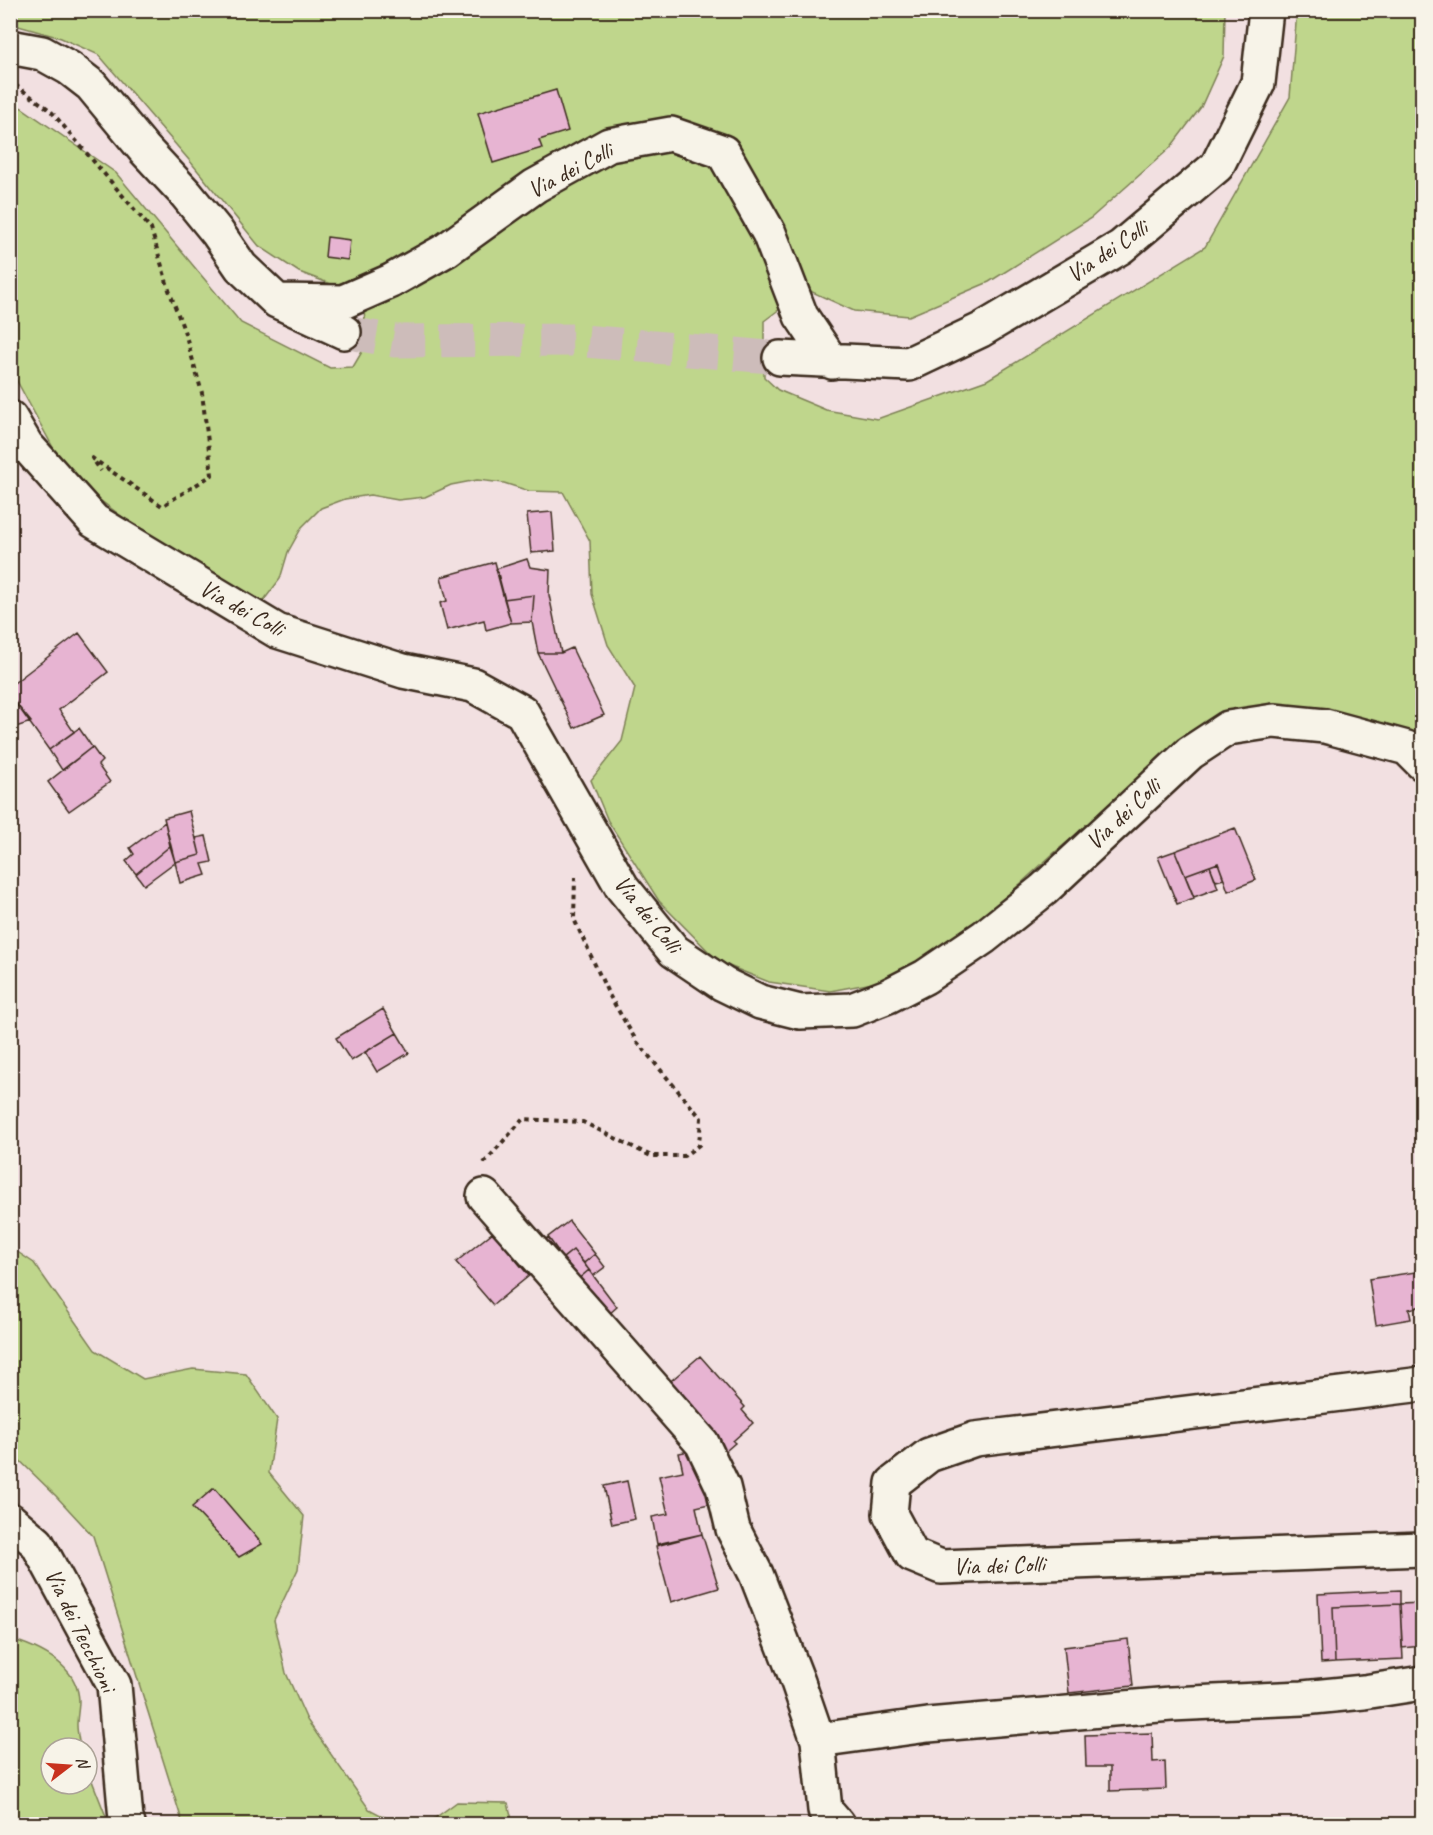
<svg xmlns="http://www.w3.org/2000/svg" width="1433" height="1835" viewBox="0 0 1433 1835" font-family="Caveat,sans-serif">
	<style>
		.green { fill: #bfd68c; stroke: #7d8055; stroke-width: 1.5 }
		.building { fill: #e7b4d2; stroke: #3b2a1e; stroke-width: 1.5 }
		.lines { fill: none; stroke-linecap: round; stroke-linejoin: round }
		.minor-tunnel { stroke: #cdbcba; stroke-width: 33; stroke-dasharray: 33 16; stroke-linecap: butt }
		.minor-casing { stroke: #3b2a1e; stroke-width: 38 }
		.path { stroke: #3b2a1e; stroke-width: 4; stroke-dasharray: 4.5 4.5; stroke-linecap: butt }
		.minor { stroke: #f7f3e8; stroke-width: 33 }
		.labels { text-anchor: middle; stroke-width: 5; stroke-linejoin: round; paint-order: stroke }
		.street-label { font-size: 24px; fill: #3b2a1e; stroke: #f7f3e8 }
	</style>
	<rect width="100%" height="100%" fill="#f2e0e1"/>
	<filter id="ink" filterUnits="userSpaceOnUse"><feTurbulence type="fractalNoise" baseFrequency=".0167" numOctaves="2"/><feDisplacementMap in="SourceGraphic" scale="12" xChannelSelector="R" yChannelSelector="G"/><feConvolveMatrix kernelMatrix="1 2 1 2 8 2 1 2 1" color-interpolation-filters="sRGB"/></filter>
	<g filter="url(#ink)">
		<path class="green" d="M11,11H1225L1224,56L1201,107L1170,148L1091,218L989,282L909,316L854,311L806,289L764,321V377L778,390L826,410L877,419L987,380L1205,247L1290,97L1297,11H1422V736L1393,751L1248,728L1180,748L1054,853L959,940L889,980L830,991L769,982L719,962L659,901L608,821L591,780L622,741L635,688L608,645L592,594L590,541L563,492L529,491L504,483L477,480L451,485L425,497L398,500L370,495L345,499L321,508L302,527L288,552L280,579L261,604L176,557L69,477L11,370L10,103L22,108L116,173L241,323L330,368L353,367L366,345L364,307L344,289L299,272L259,246L189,160L99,55L61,38L11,24Z
			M10,1247L34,1263L95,1350L143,1379L193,1369L246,1374L277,1419L269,1473L304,1516L298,1569L274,1620L286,1673L307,1720L369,1809L398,1824H183L93,1536L56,1496L11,1452Z
			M11,1639C40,1648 78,1666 79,1701C79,1709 77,1717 77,1725C77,1732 79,1740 80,1748H51V1784H87V1768L109,1824H11Z
			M457,1802L508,1803L513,1824H427Z"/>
		<path class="building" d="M556,90L568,131L539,140L542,148L493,163L478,113Z
			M327,237L350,240L348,260L325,257Z
			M552,512L555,551L531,553L527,514Z
			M527,559L530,567L550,570L549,595L561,653H538L532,622L534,595L504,599L496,569Z
			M495,562L511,623L486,630L484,620L447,630L440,603L447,601L441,577Z
			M534,595L532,622L511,623L504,599Z
			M79,633L108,672L59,710L74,732L49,750L10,695V686Z
			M572,648L604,715L574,728L538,653H561Z
			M10,695L18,706L10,708Z
			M18,706L31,722L13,728L10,708Z
			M79,728L92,747L62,770L49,750Z
			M92,747L102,761L98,765L110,782L69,811L48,782Z
			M189,811L200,855L175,862L164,818Z
			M165,822L170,846L136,874L126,861L134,854L130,848Z
			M1235,828L1256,880L1228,891L1218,863L1185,875L1175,851Z
			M206,836L212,862L202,864L206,875L180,883L175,862L200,855L196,838Z
			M170,846L175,862L144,885L136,874Z
			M1175,851L1194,898L1177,904L1158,857Z
			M1218,863L1224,879L1216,881L1210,866Z
			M1210,866L1218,888L1194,897L1185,875Z
			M383,1009L397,1033L351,1061L336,1038Z
			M397,1033L409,1053L377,1072L365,1052Z
			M1421,1129H1422V1148L1417,1139V1132Z
			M569,1221L595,1254L584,1263L573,1250L556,1264L551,1257L558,1251L548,1237Z
			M1422,1230V1255H1421L1417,1232Z
			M493,1232L529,1276L493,1305L456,1262Z
			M548,1237L558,1251L547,1260L537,1247Z
			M573,1250L589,1270L569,1287L553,1266Z
			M595,1254L605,1267L593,1276L584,1263Z
			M589,1270L617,1307L601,1321L572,1284Z
			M1422,1271V1306L1409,1309L1411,1319L1376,1325L1369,1279Z
			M700,1356L745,1407L742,1410L753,1423L733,1441L735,1443L720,1456L666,1385Z
			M694,1450L713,1503L696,1507L702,1534L657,1544L652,1517L668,1514L659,1476L683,1471L679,1453Z
			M627,1481L635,1519L612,1524L604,1486Z
			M214,1488L262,1544L239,1557L192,1507Z
			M702,1534L719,1588L671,1602L656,1546Z
			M1400,1590V1604L1333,1607L1335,1662L1321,1663L1318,1594Z
			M1422,1603V1646L1402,1648L1400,1604Z
			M1400,1604L1403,1659L1335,1662L1333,1607Z
			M1128,1639L1133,1686L1069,1693L1064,1647Z
			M1152,1733L1153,1762L1165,1761L1166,1789L1110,1791V1767H1086L1085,1735Z"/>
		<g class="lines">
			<path class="minor-tunnel" d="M344,332L395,341L573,340L780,358"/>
			<defs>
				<path id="minor" d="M10,47L42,53L69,68L91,85L144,149L186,194L217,232L241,267L277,301L344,332
					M277,301L343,302L391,281L446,250L535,186L609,145L671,134L723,152L769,233L801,316L832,362
					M780,358L909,364L981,330L1121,247L1217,166L1258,83L1266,10
					M10,418L26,445L94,521L277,631L403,671L473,685L522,712L622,887L674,951L723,984L760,1002L800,1012L852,1010L888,996L925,977L984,937L1043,890L1190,753L1228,728L1274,721L1325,726L1407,748L1422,763
					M484,1196L702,1443L723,1487L733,1529L756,1574L798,1682L818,1740L825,1810L837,1824
					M1422,1384L975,1439L929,1455L893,1483L890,1514L912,1555L941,1567L1422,1549
					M10,1520L37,1543L114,1685L126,1819L128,1824
					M818,1740L928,1725L1171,1704L1303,1698L1364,1692L1422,1683"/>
			</defs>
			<use href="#minor" class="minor-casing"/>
			<path class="path" d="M15,85L50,110L151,229L169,290L186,336L202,393L212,475L162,506L92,458L101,471
				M484,1163L523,1119L583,1122L651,1156H684L699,1145L701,1118L637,1042L608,993L574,919L575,877"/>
			<use href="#minor" class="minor"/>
		</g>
	</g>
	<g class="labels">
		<g class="street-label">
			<text transform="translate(570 170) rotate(-28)" y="8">Via dei Colli</text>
			<text transform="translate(1107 251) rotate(-34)" y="8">Via dei Colli</text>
			<text transform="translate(242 608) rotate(29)" y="8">Via dei Colli</text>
			<text transform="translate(1123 814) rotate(-43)" y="8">Via dei Colli</text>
			<text transform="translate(648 914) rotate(51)" y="8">Via dei Colli</text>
			<text transform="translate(999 1565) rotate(-2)" y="8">Via dei Colli</text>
			<text transform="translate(81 1630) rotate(64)" y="8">Via dei Tecchioni</text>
		</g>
	</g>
	<rect width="1433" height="1835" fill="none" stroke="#f7f3e8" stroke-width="36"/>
	<rect x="18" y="18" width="1397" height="1799" fill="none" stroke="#3b2a1e" stroke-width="2" filter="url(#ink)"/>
	<g transform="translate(69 1766) rotate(73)"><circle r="28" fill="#f7f3e8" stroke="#aca397" stroke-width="1.5"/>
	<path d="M0-4.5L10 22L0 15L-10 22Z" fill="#c8321e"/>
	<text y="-9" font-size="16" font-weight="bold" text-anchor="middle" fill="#3b2a1e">N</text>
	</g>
</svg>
